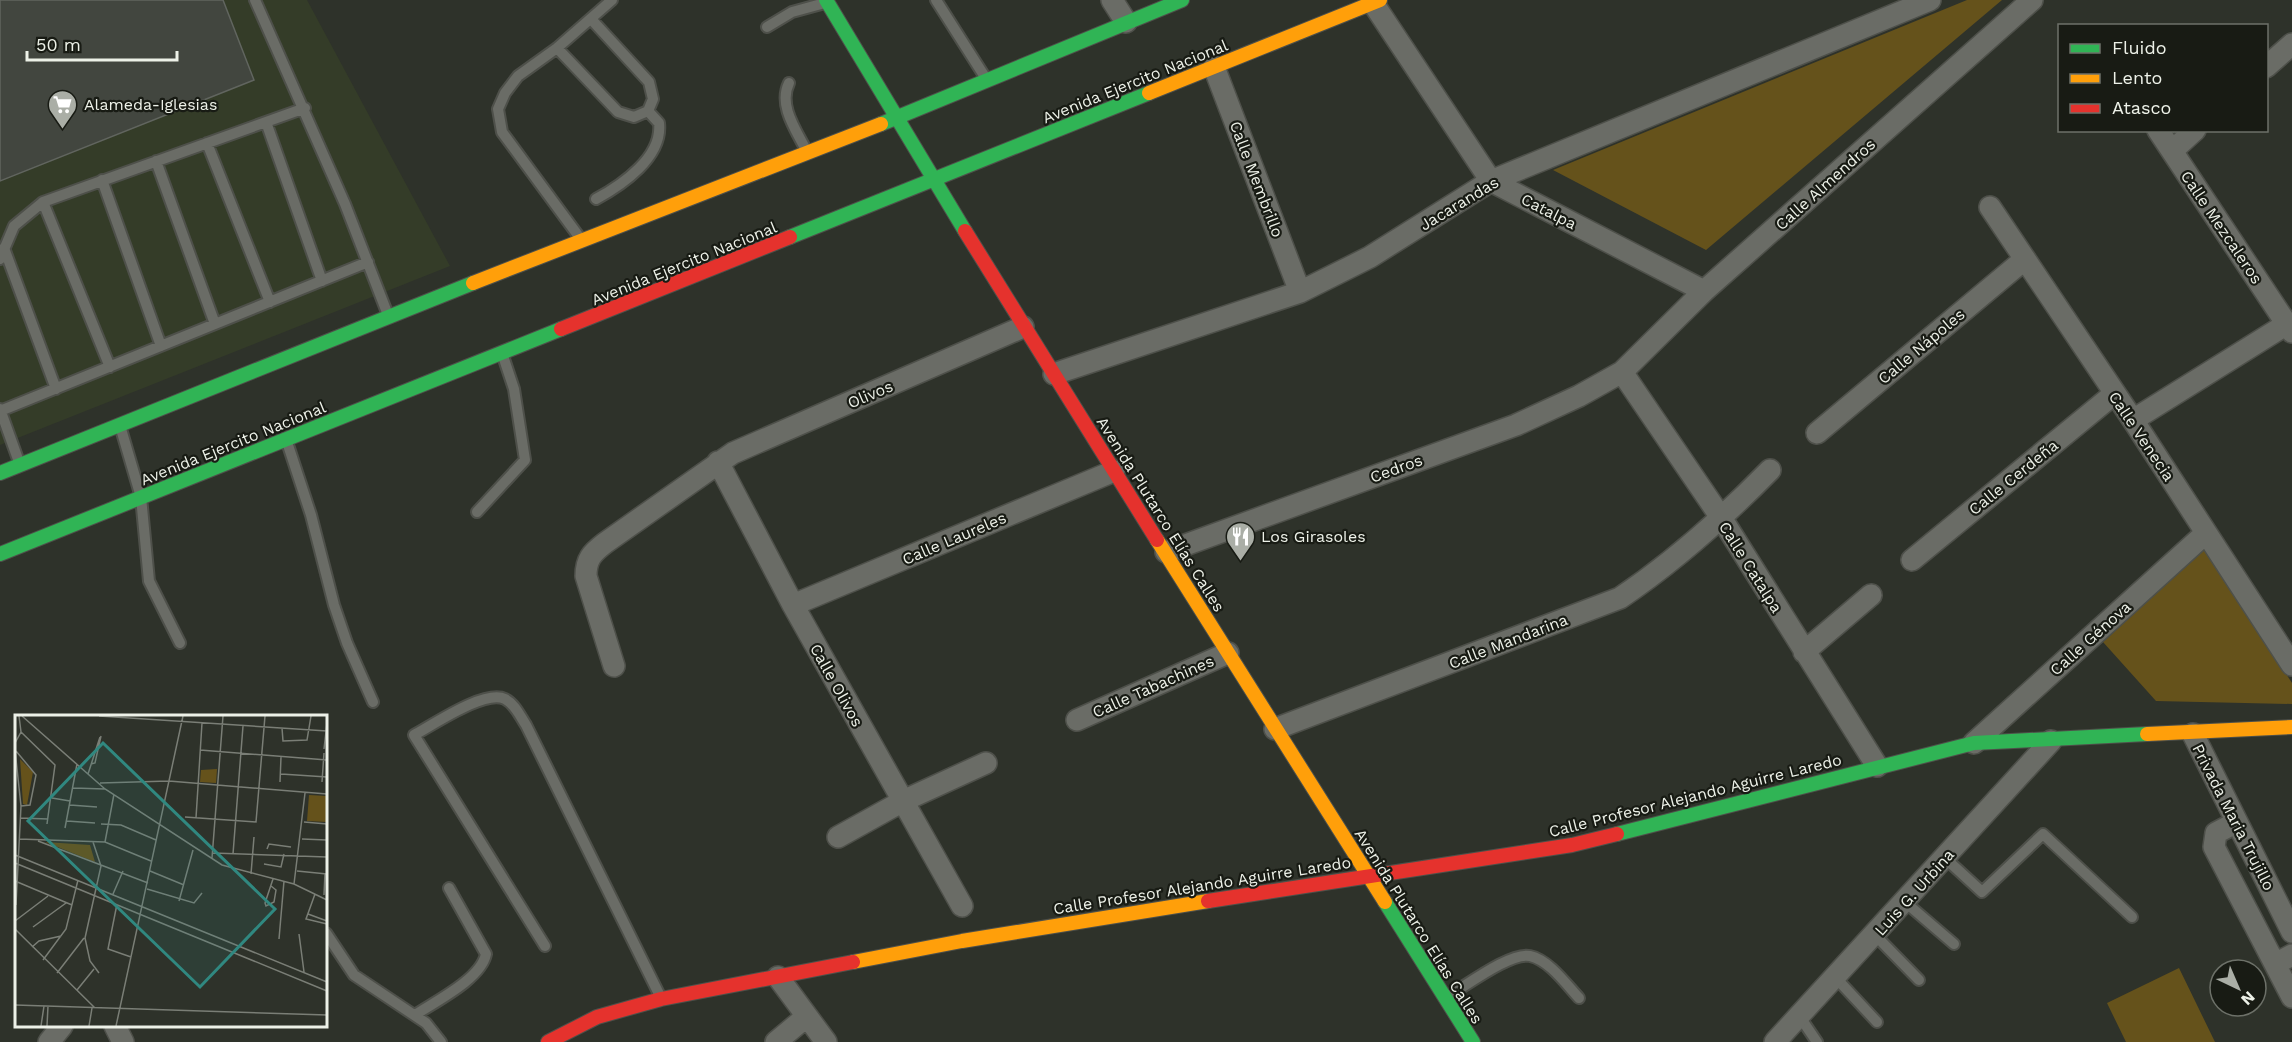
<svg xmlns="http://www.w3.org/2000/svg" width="2292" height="1042" viewBox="0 0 2292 1042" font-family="'Work Sans',sans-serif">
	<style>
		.built { fill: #343c28 }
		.green { fill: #65521b }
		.building { fill: #42463f; stroke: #61655f; stroke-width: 1.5 }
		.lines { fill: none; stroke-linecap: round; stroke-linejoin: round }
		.lane-casing { stroke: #4e504a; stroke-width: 14 }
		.street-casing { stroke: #4e504a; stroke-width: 24 }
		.fast-casing { stroke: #4e504a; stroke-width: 16 }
		.slow-casing { stroke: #4e504a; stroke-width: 16 }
		.jam-casing { stroke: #4e504a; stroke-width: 16 }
		.lane { stroke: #6a6c66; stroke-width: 10 }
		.street { stroke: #6a6c66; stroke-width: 21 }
		.fast { stroke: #30b455; stroke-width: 14 }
		.slow { stroke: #ff9f0a; stroke-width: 14 }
		.jam { stroke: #e5322d; stroke-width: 14 }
		.labels { text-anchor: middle; stroke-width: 4.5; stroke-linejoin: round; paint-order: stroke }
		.street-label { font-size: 16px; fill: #edf1e8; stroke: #181b14 }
		.poi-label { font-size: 16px; fill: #edf1e8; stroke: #181b14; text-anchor: start }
		.inset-road { fill: none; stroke: #7a7e76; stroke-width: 1.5 }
		.view { fill: #308880; fill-opacity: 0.15; stroke: #308880; stroke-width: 3 }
		.inset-edge { fill: none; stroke: #edf1e8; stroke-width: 3 }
	</style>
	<rect width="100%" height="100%" fill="#2e322a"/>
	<path class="built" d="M0,0H307L450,266L0,445Z"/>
	<path class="green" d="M1967,0H2002L1706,250L1553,170Z
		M2205,549L2292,683V704L2156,701L2103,642Z
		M2179,968L2215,1042H2126L2107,1003Z"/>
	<path class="building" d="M0,0H223L254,80L0,181Z"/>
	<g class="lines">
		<defs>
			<path id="lane" d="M255,0L345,204L388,315
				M936,0L985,77
				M767,27L792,12L825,3
				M557,48L618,112L634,117L648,111L653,99L649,82L591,19
				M789,83C778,105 796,130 806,150
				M266,122L322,281
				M207,143L270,302
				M156,161L215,324
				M102,180L161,346
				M596,199C622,185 663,157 659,123L648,111
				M43,202L110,367
				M580,238L502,132L498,109L505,93L518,76L557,48L612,0
				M4,248L56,389
				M0,259L14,226L43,202L305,108
				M0,409L19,462
				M0,411L368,262
				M121,429L141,497L149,581L180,643
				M287,442L311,515L334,605L347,643L373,702
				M477,512L525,460L514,389L503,356
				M1945,858L1982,892L2043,834L2132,917
				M1905,902L1954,944
				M326,933L354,975L426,1023L441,1042
				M1875,935L1919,980
				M545,946L414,735C433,725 485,689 505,699C515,704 520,716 526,725L661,998
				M1836,978L1877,1022
				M1448,996C1466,986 1510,952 1530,956C1549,960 1566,984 1579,998
				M415,1015C436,1001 481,979 486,954L449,888
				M1800,1017L1817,1042"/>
			<path id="street" d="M1112,0L1126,22
				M1371,0L1491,181L1704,291
				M1214,67L1300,292
				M2266,67L2292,44
				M2158,130L2292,332
				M2172,151L2195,130
				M1990,207L2133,420L2292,665
				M1622,372L1722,519L1877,766
				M1054,374L1300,292L1370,257L1491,181L1930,0
				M2133,420L2287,324
				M1817,433L2025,259
				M718,462L793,605L962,906
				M1166,552L1516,425L1579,396L1622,372L1704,291L2032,0
				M1912,560L2114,394
				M793,605L1114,471
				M1804,652L1871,595
				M614,666L586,576C586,559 592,553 605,543L733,453L1023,327
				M1077,720L1228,653
				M1275,729L1620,598C1675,561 1723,518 1770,470
				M2193,734L2292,932
				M1974,743L2206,533
				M2237,822L2216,833L2214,847L2292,997
				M838,837L903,801L986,763
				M2275,964L2292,955
				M778,977L826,1042
				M115,1026L123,1042
				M49,1042L62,1026
				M776,1042L806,1017
				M1775,1042L2051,741"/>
			<path id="fast" d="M826,0L965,231
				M881,124L1182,0
				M790,237L1149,93
				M0,473L473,283
				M0,554L561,329
				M1617,834L1974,743L2147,734
				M1385,902L1473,1042"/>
			<path id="slow" d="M1149,93L1380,0
				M473,283L881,124
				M1157,540L1385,902
				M2147,734L2292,727
				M853,962L962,941L1208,901"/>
			<path id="jam" d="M965,231L1157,540
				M561,329L790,237
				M1208,901L1572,845L1617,834
				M548,1042L597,1017L661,999L853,962"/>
		</defs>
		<use href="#lane" class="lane-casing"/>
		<use href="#street" class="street-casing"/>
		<use href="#fast" class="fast-casing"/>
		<use href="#slow" class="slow-casing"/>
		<use href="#jam" class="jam-casing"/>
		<use href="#lane" class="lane"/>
		<use href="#street" class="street"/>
		<use href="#fast" class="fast"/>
		<use href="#slow" class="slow"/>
		<use href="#jam" class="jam"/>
	</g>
	<defs>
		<symbol id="supermarket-pin" viewBox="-11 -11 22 30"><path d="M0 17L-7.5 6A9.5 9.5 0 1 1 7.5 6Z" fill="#aaaea6" stroke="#181b14"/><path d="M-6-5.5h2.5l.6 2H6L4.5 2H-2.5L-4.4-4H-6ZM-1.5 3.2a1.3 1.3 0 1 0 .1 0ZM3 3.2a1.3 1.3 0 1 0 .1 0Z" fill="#fff"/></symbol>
		<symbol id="restaurant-pin" viewBox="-11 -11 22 30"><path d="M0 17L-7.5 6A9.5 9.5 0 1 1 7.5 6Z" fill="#aaaea6" stroke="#181b14"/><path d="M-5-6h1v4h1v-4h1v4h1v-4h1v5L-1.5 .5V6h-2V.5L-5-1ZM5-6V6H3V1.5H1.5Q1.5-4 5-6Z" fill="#fff"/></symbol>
	</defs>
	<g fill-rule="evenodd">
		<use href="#supermarket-pin" x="46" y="88" width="33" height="45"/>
		<use href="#restaurant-pin" x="1224" y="520" width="33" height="45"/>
	</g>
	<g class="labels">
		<g class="street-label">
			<text transform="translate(1135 81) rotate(-22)" y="6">Avenida Ejercito Nacional</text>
			<text transform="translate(1257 179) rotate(69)" y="6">Calle Membrillo</text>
			<text transform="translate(1825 184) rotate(-42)" y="6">Calle Almendros</text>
			<text transform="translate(1459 203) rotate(-31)" y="6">Jacarandas</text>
			<text transform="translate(1549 211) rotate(27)" y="6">Catalpa</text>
			<text transform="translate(2222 227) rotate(56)" y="6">Calle Mezcaleros</text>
			<text transform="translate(684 263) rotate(-22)" y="6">Avenida Ejercito Nacional</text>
			<text transform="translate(1921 346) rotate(-40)" y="6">Calle Nápoles</text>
			<text transform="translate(870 394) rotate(-23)" y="6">Olivos</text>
			<text transform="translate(2142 436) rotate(56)" y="6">Calle Venecia</text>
			<text transform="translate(233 443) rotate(-22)" y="6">Avenida Ejercito Nacional</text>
			<text transform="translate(1396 468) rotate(-20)" y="6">Cedros</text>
			<text transform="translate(2013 477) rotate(-39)" y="6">Calle Cerdeña</text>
			<text transform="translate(1161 514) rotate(58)" y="6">Avenida Plutarco Elías Calles</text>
			<text transform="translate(954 538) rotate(-23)" y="6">Calle Laureles</text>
			<text transform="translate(1751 567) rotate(58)" y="6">Calle Catalpa</text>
			<text transform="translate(2090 638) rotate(-42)" y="6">Calle Génova</text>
			<text transform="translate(1508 641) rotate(-21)" y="6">Calle Mandarina</text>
			<text transform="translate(837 685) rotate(61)" y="6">Calle Olivos</text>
			<text transform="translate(1153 686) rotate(-24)" y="6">Calle Tabachines</text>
			<text transform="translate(1695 795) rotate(-14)" y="6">Calle Profesor Alejando Aguirre Laredo</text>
			<text transform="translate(2234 817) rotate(63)" y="6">Privada Maria Trujillo</text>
			<text transform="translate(1202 885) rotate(-9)" y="6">Calle Profesor Alejando Aguirre Laredo</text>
			<text transform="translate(1914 892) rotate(-48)" y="6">Luis G. Urbina</text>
			<text transform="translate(1419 926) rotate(58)" y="6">Avenida Plutarco Elías Calles</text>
		</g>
		<g class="poi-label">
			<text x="84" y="110">Alameda-Iglesias</text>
			<text x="1261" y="542">Los Girasoles</text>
		</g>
	</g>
	<g transform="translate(15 715)">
		<rect width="312" height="312" fill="#2e322a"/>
		<path d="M5,44L18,57L12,90L8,89ZM202,54L201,68L185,67L186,55ZM294,80L312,81V107L292,106ZM30,127L75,130L80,147Z" fill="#65521b"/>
		<path class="inset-road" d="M7,1L90,74L207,150L279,169L312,185M84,1L312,16M267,13L268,26L292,25L296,1M6,17L40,50L32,109M0,28L6,17L4,1M309,34L312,8M0,35L6,91L1,190M185,35L312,45M1,36L21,60L15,90L6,91M76,49L80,48L86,21M73,59L85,22M266,59L312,62M265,67L266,42M307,67L309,38M85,68L154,66L312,79M58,73L90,74M37,83L55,86M55,90L82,92M170,102L241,107L250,1M5,103L33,104M181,103L187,8M52,106L80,108M289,107L312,109M86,109L106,110L141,125M50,113L62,49M4,124L90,127L136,146M287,124L312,125M23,126L133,168M78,127L86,151L70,223L75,246L84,258M90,127L99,79M252,134L254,129L276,132M198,138L312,142M218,139L228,11M0,140L312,267M197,143L208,1M0,148L312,276M249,149L266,152L269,139M135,156L169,170M282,156L312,159M236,159L239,122M0,166L57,190M279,169L290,78M256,171L261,175L259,187L251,191L250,188L258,164M132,174L179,188L187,178M98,179L108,156M300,179L291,204L312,209M309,180L310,158M164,186L178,135M102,189L93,234L116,242M293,199L312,206M0,206L33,181M18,212L51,188M0,214L80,293M284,219L289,257M264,224L269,166M17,232L24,226L46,221M28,245L51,214L63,165M42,258L69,223M62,275L79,254M0,290L312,300M26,311L29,291M32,311L33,291M74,311L77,293M101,311L168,1"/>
		<path class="view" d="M88,28L260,194L185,272L13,106Z"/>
		<rect width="312" height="312" class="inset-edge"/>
	</g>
	<rect x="2058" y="24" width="210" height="108" fill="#181b14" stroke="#6d7169" stroke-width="1.5"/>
	<rect x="2070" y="44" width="30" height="9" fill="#30b455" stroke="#6d7169" stroke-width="1.5"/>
	<text x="2112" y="54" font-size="18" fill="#edf1e8">Fluido</text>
	<rect x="2070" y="74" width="30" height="9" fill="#ff9f0a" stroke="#6d7169" stroke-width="1.5"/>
	<text x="2112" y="84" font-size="18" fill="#edf1e8">Lento</text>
	<rect x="2070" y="104" width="30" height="9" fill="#e5322d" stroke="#6d7169" stroke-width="1.5"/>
	<text x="2112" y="114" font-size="18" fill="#edf1e8">Atasco</text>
	<g transform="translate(2238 988) rotate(136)"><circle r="28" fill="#181b14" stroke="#6d7169" stroke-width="1.5"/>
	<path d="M0-4.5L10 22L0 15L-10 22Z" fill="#aaaea6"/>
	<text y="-9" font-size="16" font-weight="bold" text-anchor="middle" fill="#edf1e8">N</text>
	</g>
	<path d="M27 51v9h150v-9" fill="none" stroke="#edf1e8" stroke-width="3"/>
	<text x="36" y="51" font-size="18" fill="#edf1e8" stroke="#181b14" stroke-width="4.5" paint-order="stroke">50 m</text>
</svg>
